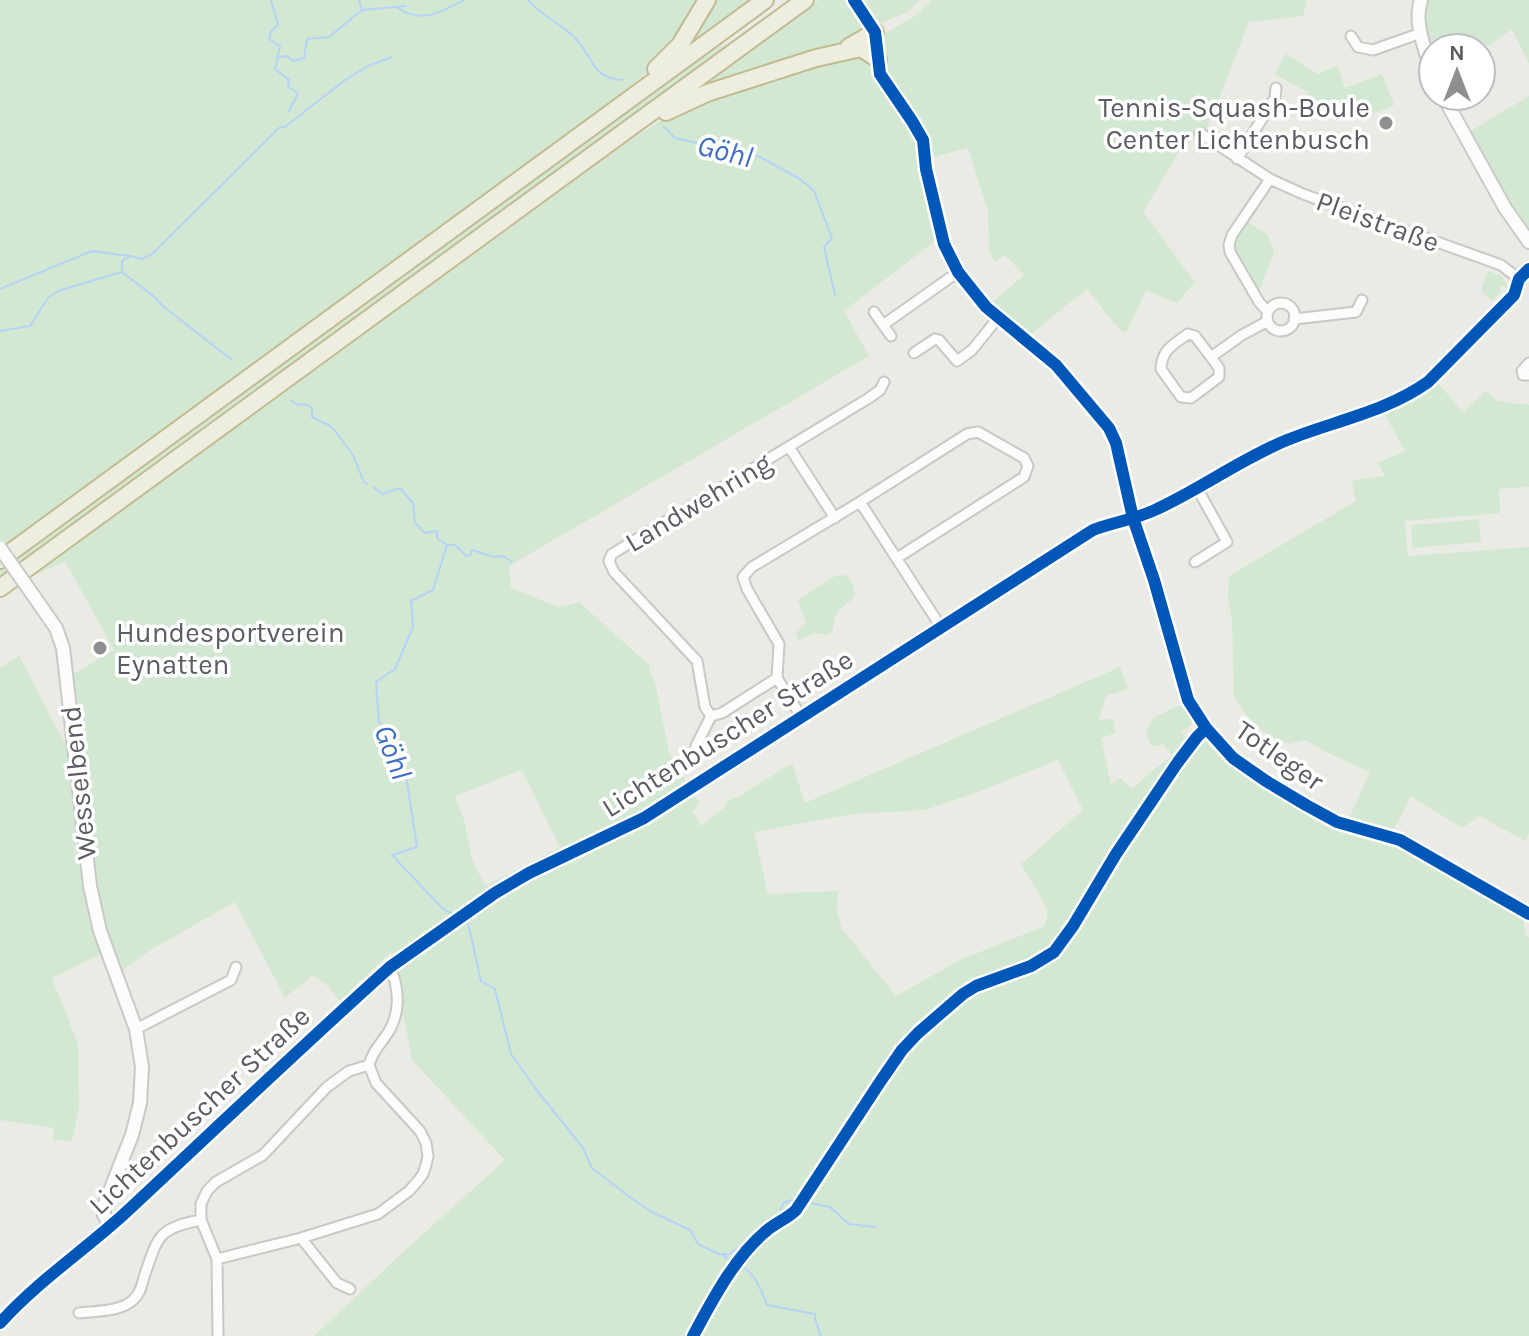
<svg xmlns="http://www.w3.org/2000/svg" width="1529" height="1336" viewBox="0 0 1529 1336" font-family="Karla,sans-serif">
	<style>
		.green { fill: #d2e8d2; fill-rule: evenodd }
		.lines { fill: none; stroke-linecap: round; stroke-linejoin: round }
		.stream { stroke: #b6d2f7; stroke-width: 2 }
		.street-casing { stroke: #c7c9c7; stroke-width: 13 }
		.secondary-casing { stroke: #c8c9c8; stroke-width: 16 }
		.highway-casing { stroke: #c2bb92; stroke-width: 20 }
		.street { stroke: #fcfcfb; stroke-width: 9 }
		.secondary { stroke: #fcfcfb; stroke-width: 12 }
		.highway { stroke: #eeeee0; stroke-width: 16 }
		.secondary-bridge-casing { stroke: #c8c9c8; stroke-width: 16; stroke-linecap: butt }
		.secondary-bridge { stroke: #fcfcfb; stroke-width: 12 }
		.cycleway-casing { stroke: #fff; stroke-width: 17 }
		.cycleway { stroke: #0057b8; stroke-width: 12 }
		.poi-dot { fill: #8d8f90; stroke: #fff; stroke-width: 3 }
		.labels { text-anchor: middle; stroke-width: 7; stroke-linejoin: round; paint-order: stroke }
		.poi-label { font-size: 28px; fill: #5a5d63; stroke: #fff; text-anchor: end }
		.street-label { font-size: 28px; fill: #5a5d63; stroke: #fff }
		.water-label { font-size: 30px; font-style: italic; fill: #3f6ec7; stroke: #fff }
	</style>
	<rect width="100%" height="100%" fill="#ebebe5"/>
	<path class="green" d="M0,0H702L658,63L620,95L0,549Z
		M712,0H752L686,48Z
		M819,0H846L865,31L853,41L697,90Z
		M860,0H920L909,11L880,24Z
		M932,0H1307L1303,16L1249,22L1208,126L1180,150L1143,212L1195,282L1177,303L1146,290L1126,333L1118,328L1087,289L1027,337L989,305L1024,275L1005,255L994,262L989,250L988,212L968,148L922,160L940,237L844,311L869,356L509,566L511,588L558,607L579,602L649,665L650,673L655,682L669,752L699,803L696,805L697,808L692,811L701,826L727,806L726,803L735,797L737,798L792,763L805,803L1120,667L1128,689L1106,696L1099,720L1113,719L1116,733L1101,738L1111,784L1121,778L1131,789L1172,755L1163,744L1156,746L1150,744C1149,739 1146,735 1147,730C1148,716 1174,708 1185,704L1187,705L1196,721L1181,732L1187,740L1197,741L1207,733C1224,754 1239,773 1266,783L1345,827L1370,772L1326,752L1306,740L1289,744L1271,738L1249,718L1234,698L1232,619L1228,599L1229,576L1356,501L1352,484L1354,480L1385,476L1378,463L1405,451L1384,413L1408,402L1437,382L1463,412L1486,391L1497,401L1529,405V487L1499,489L1500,513L1405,521L1408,556L1529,547V833L1525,841L1480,816L1462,828L1411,796L1389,839L1509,906L1522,916L1526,935L1529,937V1336H314L401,1254L505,1160L412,1060L391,952L340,1001L329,987L313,975L285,998L235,902L152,949L114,976L105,952L52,978L78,1044L79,1107L72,1141L53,1140L54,1128L0,1120V668L19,656L65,744L60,682L114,650L65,561L29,578V577L425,287L462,263L628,142L660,121L698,105L851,52L869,56L883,49L884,34L915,16ZM1058,760L1083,810L1021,864L1048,910L1045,926L960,960L896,996L842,929L837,912L838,891L768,894L754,832L853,814L925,810L978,792ZM522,770L560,847L485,886L472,859L464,820L455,796Z
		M1426,0H1529V64L1512,29L1481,51V48H1433V62L1423,22Z
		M727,43L692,77L0,583V565L692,61Z
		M1286,54L1319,75L1321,72L1338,66L1345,88L1382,74L1394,105L1359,119L1305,98L1308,92L1274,74Z
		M1529,96V228L1509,206L1467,133Z
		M1248,222L1268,235L1274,252L1259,292L1234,247L1236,239Z
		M1488,271L1502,276L1508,287L1507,289L1502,285L1500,287L1501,292L1492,301L1481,291Z
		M1479,519L1481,542L1413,548L1411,525Z
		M846,575L853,585L855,596C841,611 835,606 833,630L826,635L814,633L799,640L795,634L806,623L798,600L835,576Z"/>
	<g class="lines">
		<path class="stream" d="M271,0L278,25L271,31L269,39L280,46L275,69L289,80L288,87L298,93L289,111
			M528,0C541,15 559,23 573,36C594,54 588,78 623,80
			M396,7C420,24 441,13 464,0
			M363,10L406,6
			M278,57L287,56L293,61L304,58L307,39L329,37L362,10L359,0
			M664,127L675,138L760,157L800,179L814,191L832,238L824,247L835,295
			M122,272V261L131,256L142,259L152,254L279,128L286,126L345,80L368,66L392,57
			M123,273L151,294L164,307L232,360
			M0,289L92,251L129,256
			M0,331L30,326L48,298L58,291L121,272
			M291,400L297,405L305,404L312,408V417L332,427L353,455L364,482L367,484
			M373,487L383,494L400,488L413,503L415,523L425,533L437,531V538L447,545L433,590L411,601L413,627L395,669L376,682L379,722L404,763L417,847L392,855L442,908L452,914
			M448,545H455L466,556L471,555V550C485,552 488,559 503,556L512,562
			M464,921L468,923L481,981L495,989L511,1054L538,1092L583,1148L592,1168L631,1198L650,1211L690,1230L698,1244L719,1254H729L759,1234L770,1220L780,1213L783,1203L795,1199L799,1200
			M805,1202L830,1207L849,1224L875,1227
			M723,1255C730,1261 738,1264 746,1269C757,1277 762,1293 767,1305L815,1314V1319L821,1336"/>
		<defs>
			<path id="street" d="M854,0L875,32L880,74L912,121L923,140L926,169L944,244L958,272L986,307L1056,365L1109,428L1116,443L1133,518L1154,580L1188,700L1206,728L1233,758L1266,781L1306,805L1337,822L1400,840L1529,914
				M1351,36L1358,47L1373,50L1421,33
				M1200,133L1270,179L1303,194L1501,265L1519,279
				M1237,159L1275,98L1276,88
				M1267 317a14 14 0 1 1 28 0a14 14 0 1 1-28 0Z
				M874,312L891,336
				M1268,312L1259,302L1230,252L1229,245L1232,235L1270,179
				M1294,319L1356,312L1362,300
				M883,325L958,272
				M914,353L935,339L939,340L957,361L972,350L998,318
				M1211,357L1219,368V377L1191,398L1181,397L1161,369C1162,349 1173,345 1188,334L1195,336L1211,357L1242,335L1268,321
				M1529,363L1522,371L1523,375H1529
				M789,447L835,518
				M860,502L941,627
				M1195,562L1227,542L1197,488
				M711,716L705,707L697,661L614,572L609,561L612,554L869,398L880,390L884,382
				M801,716L777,678L779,644L747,589L743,577L752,567L860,502L967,434L978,432L1024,458L1028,466L1024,477L897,558
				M696,746L711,716L722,713L777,678
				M136,1029L231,980L236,967
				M201,1220L217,1259
				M301,1238L337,1283L350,1289
				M79,1313C96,1311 120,1312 133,1300C140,1294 142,1285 144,1277C158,1237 157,1228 201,1220V1204L207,1191L216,1182L263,1155L327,1087L349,1071L369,1065C372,1053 378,1047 385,1037C401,1016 400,990 390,967
				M218,1336L217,1259L301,1238L378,1214L409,1191L417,1182L423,1174L426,1165L428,1156L426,1143L420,1131L376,1083L369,1065"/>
			<path id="secondary" d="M1421,0C1413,23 1426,52 1433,74
				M1443,96L1505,208L1529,242
				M33,595L56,628L63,648L90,886L100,931L136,1029L142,1067L140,1103L132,1135L104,1206V1215L110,1226
				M0,1323C37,1282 82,1252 123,1215C212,1132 300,1048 390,967L495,893L529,873L644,818L1093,530C1114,522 1137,519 1157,509C1202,488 1241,459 1287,440C1334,421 1386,412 1428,382L1514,295L1519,279L1529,269"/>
			<path id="highway" d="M849,47L875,32
				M656,69L680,45L707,0
				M666,112L707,93L816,58L861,48L878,59
				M0,560L765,0
				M0,588L805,0"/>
		</defs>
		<use href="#street" class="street-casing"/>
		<use href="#secondary" class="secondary-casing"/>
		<use href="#highway" class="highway-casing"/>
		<use href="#street" class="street"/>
		<use href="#secondary" class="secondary"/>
		<use href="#highway" class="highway"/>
		<defs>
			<path id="secondary-bridge" d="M0,548L33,595"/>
		</defs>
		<use href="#secondary-bridge" class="secondary-bridge-casing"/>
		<use href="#secondary-bridge" class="secondary-bridge"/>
		<defs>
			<path id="cycleway" d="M854,0L875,32L880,74L912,121L923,140L926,169L944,244L958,272L986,307L1056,365L1109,428L1116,443L1133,518L1154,580L1188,700L1206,728L1233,758L1266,781L1306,805L1337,822L1400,840L1529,914
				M0,1323C37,1282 82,1252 123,1215C212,1132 300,1048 390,967L495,893L529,873L644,818L1093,530C1114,522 1137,519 1157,509C1202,488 1241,459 1287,440C1334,421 1386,412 1428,382L1514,295L1519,279L1529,269
				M693,1336C712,1301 734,1258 765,1232C775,1223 787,1219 796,1210L880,1082L902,1050L918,1033L963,994L976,986L1031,966L1054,952L1073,926L1116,854L1178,762L1197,737L1206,728"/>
		</defs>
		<use href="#cycleway" class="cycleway-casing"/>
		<use href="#cycleway" class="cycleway"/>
	</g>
	<g class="poi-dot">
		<circle cx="1386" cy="123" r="8"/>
		<circle cx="100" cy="648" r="8"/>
	</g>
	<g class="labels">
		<g class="poi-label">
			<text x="1370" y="117">Tennis-Squash-Boule<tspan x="1370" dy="32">Center Lichtenbusch</tspan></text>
			<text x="116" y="642" text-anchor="start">Hundesportverein<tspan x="116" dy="32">Eynatten</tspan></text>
		</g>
		<g class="street-label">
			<text transform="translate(1378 221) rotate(20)" y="10">Pleistraße</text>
			<text transform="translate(698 502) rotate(-31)" y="10">Landwehring</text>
			<text transform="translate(727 733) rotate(-32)" y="10">Lichtenbuscher Straße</text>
			<text transform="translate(1280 755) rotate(35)" y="10">Totleger</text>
			<text transform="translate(78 783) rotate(-96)" y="10">Wesselbend</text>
			<text transform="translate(199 1110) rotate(-43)" y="10">Lichtenbuscher Straße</text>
		</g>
		<g class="water-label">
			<text transform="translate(725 151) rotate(14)" y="10">Göhl</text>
			<text transform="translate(393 752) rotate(69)" y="10">Göhl</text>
		</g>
	</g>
	<g transform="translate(1457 72)"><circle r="38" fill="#ffffff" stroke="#bdbec1" stroke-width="2"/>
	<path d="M0-6L14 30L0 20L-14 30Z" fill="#8d8f90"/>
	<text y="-12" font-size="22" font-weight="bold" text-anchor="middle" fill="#5a5d63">N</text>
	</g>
</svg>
